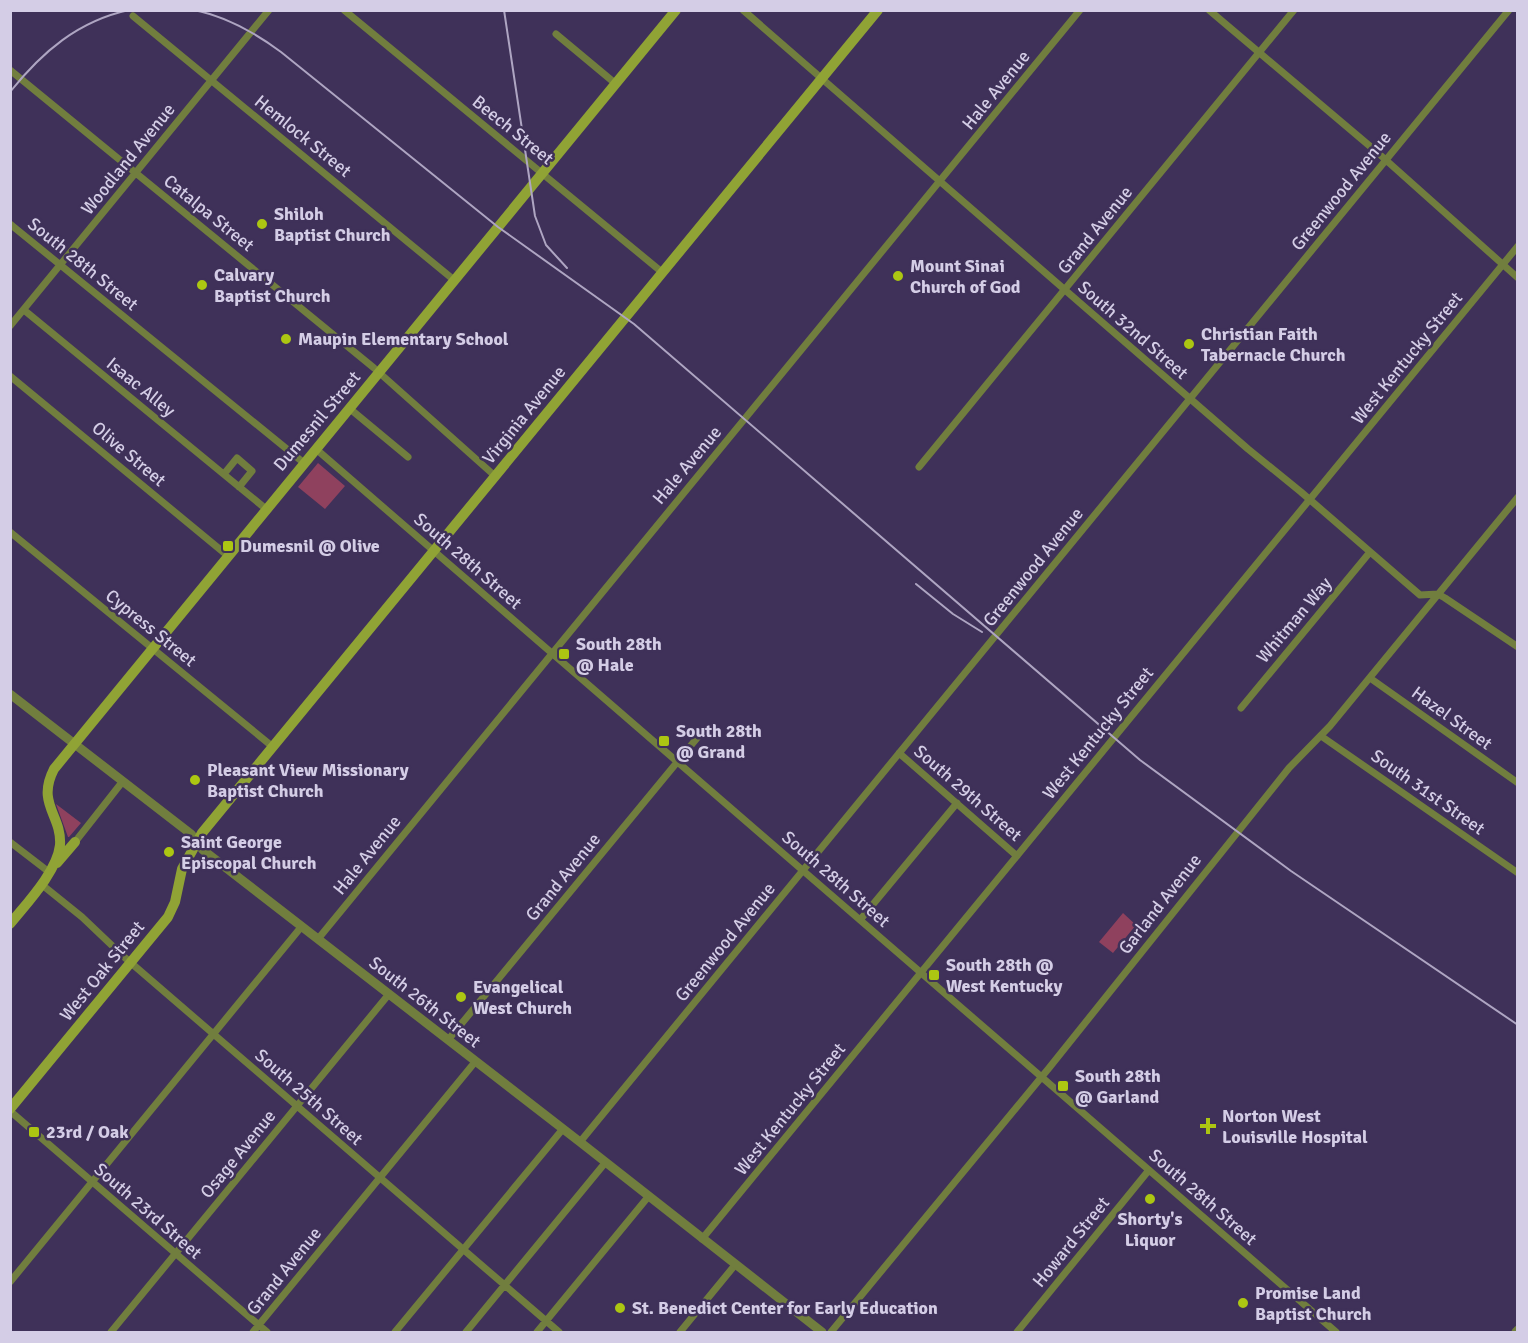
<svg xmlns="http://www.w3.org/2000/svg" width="1528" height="1343" viewBox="0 0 1528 1343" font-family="Signika,sans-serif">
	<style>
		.green { fill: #8f415e }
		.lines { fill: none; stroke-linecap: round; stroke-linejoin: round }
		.minor { stroke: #717e3e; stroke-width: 7 }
		.tertiary { stroke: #717e3e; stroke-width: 9 }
		.secondary { stroke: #90a335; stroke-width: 10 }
		.rail { stroke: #aea5c2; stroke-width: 2 }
		.poi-dot { fill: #acc612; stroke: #3f3159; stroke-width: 2 }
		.labels { text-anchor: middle; stroke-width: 5; stroke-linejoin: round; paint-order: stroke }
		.street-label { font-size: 18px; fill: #d4cde6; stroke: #3f3159 }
		.poi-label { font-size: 18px; font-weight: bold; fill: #d4cde6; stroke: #3f3159; text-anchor: start }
	</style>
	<rect width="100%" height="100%" fill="#3f3159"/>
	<path class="green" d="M318,463L345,486L325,509L298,487Z
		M56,804L81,823L69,837H68Z
		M1123,913L1136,925L1113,953L1099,942Z"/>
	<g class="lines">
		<path class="minor" d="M344,10L663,273
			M743,10L1248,449L1301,492L1420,595L1438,594L1445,598L1518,647
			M1209,10L1378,153L1518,278
			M133,16L454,280
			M556,34L616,84
			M10,70L374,368L495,476
			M10,224L304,463
			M24,310L266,509
			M10,326L269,10
			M10,376L228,556
			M349,408L408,457
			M316,449L1336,1332
			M919,467L1294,10
			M224,474L237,458L252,471L239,487
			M10,532L273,747
			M1370,678L1518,783
			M1241,708L1370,552
			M1321,736L1518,873
			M899,753L1017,856
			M10,842L49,872
			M75,842L123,781
			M41,884L82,917L123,956L559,1332
			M860,920L957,803
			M318,939L1080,10
			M448,1040L702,732
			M10,1111L267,1332
			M580,1142L1509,10
			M702,1239L1518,246
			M10,1282L302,926
			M111,1332L389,994
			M253,1332L475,1062
			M395,1332L562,1130
			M466,1332L605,1163
			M537,1332L648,1197
			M680,1332L735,1265
			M831,1332L1049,1068L1289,768L1330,726L1518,497
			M1017,1332L1149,1170"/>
		<path class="tertiary" d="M10,694L191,834L203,850L580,1142L822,1332
			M1516,1332L1518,1330"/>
		<path class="secondary" d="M57,863L75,842
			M10,924C26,904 57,872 60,845C62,815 36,804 54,769L676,10
			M10,1109L168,917L175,902L182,869L202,833L878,10"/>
		<path class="rail" d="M193,10C226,16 254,32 281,52L498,227L634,324L1140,760L1291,871L1518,1025
			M504,10L535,216L546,245L567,268
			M10,92C42,52 78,21 129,10
			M916,584L953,614L982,632"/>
	</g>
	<g class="poi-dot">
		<circle cx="262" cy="224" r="6"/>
		<circle cx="898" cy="276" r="6"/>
		<circle cx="202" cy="285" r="6"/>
		<circle cx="286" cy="339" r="6"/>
		<circle cx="1189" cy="344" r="6"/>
		<rect x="222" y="540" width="12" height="12" rx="3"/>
		<rect x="558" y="648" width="12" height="12" rx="3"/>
		<rect x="658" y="735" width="12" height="12" rx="3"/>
		<circle cx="195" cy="780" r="6"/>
		<circle cx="169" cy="852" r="6"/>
		<rect x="928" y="969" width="12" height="12" rx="3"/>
		<circle cx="461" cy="997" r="6"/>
		<rect x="1057" y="1080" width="12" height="12" rx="3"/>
		<path d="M1205 1117h6v6h6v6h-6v6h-6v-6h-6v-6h6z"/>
		<rect x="28" y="1126" width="12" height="12" rx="3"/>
		<circle cx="1150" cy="1199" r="6"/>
		<circle cx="1243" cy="1303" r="6"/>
		<circle cx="620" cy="1308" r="6"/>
	</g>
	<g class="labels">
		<g class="street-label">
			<text transform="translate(996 90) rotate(-51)" y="6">Hale Avenue</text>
			<text transform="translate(513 130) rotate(39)" y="6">Beech Street</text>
			<text transform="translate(303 136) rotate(39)" y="6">Hemlock Street</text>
			<text transform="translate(128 159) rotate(-51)" y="6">Woodland Avenue</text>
			<text transform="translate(1341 191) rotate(-51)" y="6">Greenwood Avenue</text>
			<text transform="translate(209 213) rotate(39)" y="6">Catalpa Street</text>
			<text transform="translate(1095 230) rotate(-51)" y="6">Grand Avenue</text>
			<text transform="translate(83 264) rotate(39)" y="6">South 28th Street</text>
			<text transform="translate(1133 330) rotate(41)" y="6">South 32nd Street</text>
			<text transform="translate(1407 358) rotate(-51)" y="6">West Kentucky Street</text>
			<text transform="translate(141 387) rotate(39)" y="6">Isaac Alley</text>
			<text transform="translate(524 415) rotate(-51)" y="6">Virginia Avenue</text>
			<text transform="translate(317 421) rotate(-50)" y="6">Dumesnil Street</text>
			<text transform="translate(129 454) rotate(40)" y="6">Olive Street</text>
			<text transform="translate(687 465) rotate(-50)" y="6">Hale Avenue</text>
			<text transform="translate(468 561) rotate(41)" y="6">South 28th Street</text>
			<text transform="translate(1033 567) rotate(-51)" y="6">Greenwood Avenue</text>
			<text transform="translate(1294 620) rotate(-50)" y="6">Whitman Way</text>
			<text transform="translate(151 628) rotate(39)" y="6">Cypress Street</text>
			<text transform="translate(1452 718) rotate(36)" y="6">Hazel Street</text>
			<text transform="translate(1098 733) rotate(-51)" y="6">West Kentucky Street</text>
			<text transform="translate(1428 792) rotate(35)" y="6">South 31st Street</text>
			<text transform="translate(968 793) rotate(41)" y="6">South 29th Street</text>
			<text transform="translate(367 855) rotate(-51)" y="6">Hale Avenue</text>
			<text transform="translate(563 877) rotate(-51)" y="6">Grand Avenue</text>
			<text transform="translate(836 879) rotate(41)" y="6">South 28th Street</text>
			<text transform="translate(1160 904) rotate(-52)" y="6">Garland Avenue</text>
			<text transform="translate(725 942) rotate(-51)" y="6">Greenwood Avenue</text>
			<text transform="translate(102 971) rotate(-51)" y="6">West Oak Street</text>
			<text transform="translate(425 1002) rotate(38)" y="6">South 26th Street</text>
			<text transform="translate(309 1097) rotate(41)" y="6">South 25th Street</text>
			<text transform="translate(790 1109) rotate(-51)" y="6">West Kentucky Street</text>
			<text transform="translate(238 1154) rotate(-51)" y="6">Osage Avenue</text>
			<text transform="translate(1203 1197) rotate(41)" y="6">South 28th Street</text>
			<text transform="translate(148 1211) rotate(41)" y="6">South 23rd Street</text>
			<text transform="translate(1071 1242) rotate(-51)" y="6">Howard Street</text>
			<text transform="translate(284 1271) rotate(-51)" y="6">Grand Avenue</text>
		</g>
		<g class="poi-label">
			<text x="274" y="220">Shiloh<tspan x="274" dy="21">Baptist Church</tspan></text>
			<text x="910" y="272">Mount Sinai<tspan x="910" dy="21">Church of God</tspan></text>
			<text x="214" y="281">Calvary<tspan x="214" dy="21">Baptist Church</tspan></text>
			<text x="1201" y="340">Christian Faith<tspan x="1201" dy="21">Tabernacle Church</tspan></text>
			<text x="298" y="345">Maupin Elementary School</text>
			<text x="240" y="552">Dumesnil @ Olive</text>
			<text x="576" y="650">South 28th<tspan x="576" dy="21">@ Hale</tspan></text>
			<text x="676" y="737">South 28th<tspan x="676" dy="21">@ Grand</tspan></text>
			<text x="207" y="776">Pleasant View Missionary<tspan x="207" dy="21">Baptist Church</tspan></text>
			<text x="181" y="848">Saint George<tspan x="181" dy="21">Episcopal Church</tspan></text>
			<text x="946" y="971">South 28th @<tspan x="946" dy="21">West Kentucky</tspan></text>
			<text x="473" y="993">Evangelical<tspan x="473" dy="21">West Church</tspan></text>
			<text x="1075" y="1082">South 28th<tspan x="1075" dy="21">@ Garland</tspan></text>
			<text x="1222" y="1122">Norton West<tspan x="1222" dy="21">Louisville Hospital</tspan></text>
			<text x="46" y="1138">23rd / Oak</text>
			<text x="1150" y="1225" text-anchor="middle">Shorty's<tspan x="1150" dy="21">Liquor</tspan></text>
			<text x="1255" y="1299">Promise Land<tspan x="1255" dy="21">Baptist Church</tspan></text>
			<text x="632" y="1314">St. Benedict Center for Early Education</text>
		</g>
	</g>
	<rect width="1528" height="1343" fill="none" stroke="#d4cde6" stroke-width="24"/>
</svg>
